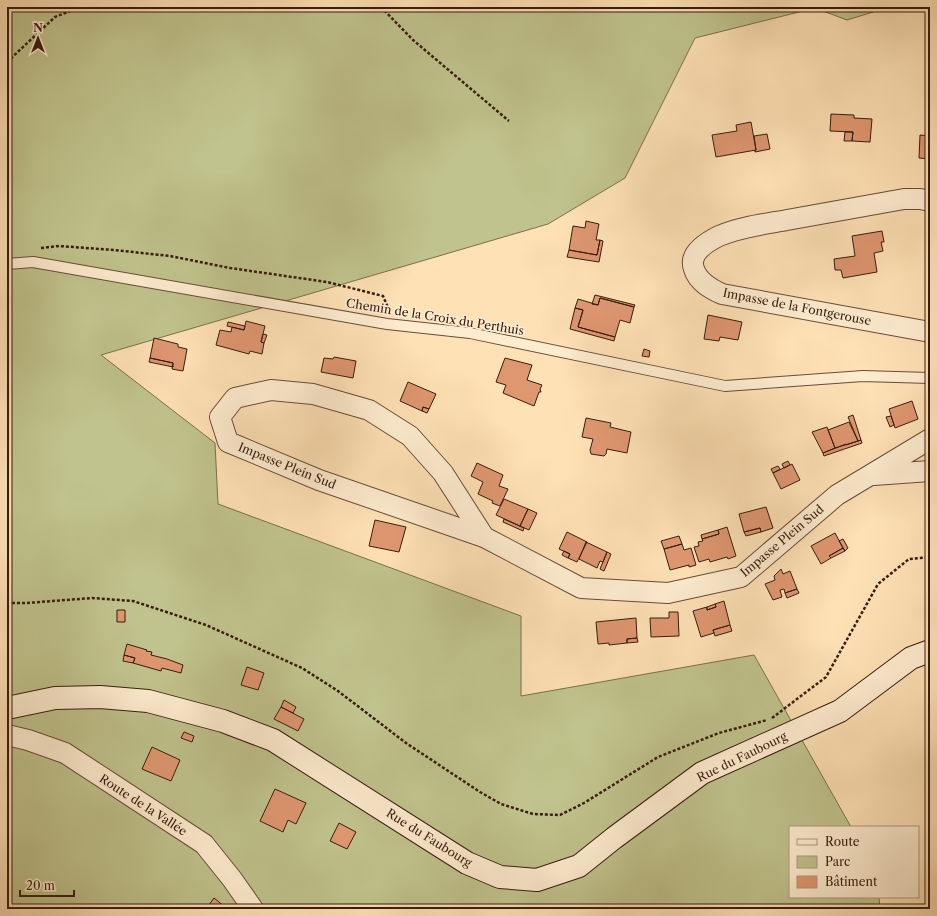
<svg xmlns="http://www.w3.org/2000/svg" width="937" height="916" viewBox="0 0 937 916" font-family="'Libre Caslon Text',serif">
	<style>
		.green { fill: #c0c38d; stroke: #7c6f4e }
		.building { fill: #df9770; stroke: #381b0f }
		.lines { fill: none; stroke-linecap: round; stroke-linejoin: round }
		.lane-casing { stroke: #6a4c38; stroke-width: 12 }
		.street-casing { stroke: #6a4c38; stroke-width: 22 }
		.secondary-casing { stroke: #381b0f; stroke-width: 24 }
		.path { stroke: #381b0f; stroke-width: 2.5; stroke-dasharray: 3 2; stroke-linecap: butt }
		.lane { stroke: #feeccf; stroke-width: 10 }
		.street { stroke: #feeccf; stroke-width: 20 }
		.secondary { stroke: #feeccf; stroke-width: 22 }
		.labels { text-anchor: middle; stroke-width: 3.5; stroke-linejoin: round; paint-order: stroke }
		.street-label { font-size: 12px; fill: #381b0f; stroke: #feeccf }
	</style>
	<rect width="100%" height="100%" fill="#fee1b5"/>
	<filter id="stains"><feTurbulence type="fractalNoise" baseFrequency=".005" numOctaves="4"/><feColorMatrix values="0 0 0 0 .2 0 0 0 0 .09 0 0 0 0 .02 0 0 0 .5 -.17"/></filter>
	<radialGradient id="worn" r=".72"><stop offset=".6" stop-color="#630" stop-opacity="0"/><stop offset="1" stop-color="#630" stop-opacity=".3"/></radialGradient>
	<path class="green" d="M7,7H899L883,9L847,20L815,8L695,38L625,178L548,224L101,355L215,443L218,504L521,616V696L754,655L851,827H790V897H879L880,909H7Z"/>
	<path class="building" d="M831,114L854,115V118L872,119L870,142L852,141L853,132L830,131Z
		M751,122L756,150L716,157L712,135L737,131L736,125Z
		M845,132H853L852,141H844Z
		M767,134L770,149L755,152V150H756L754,136Z
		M920,135L930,136V159L919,158Z
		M586,221L599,224L596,240H600L597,255L569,250L573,226L585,228Z
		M882,231L884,242H881L883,251L874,253L877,272L843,278L841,270H835L834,259L855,256L852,236Z
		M600,240L603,241L599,262L567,257L569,250L597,255Z
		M595,295L635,305L634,307L600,298L598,305L592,304Z
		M600,298L634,307L630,323L620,320L615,337L578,327L583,310L575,308L578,299L598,305Z
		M575,308L583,310L578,327L615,337L614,341L570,329Z
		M708,315L742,322L738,340L720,337L719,341L704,339Z
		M246,321L265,326L261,342L264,343L262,354L250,351L249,354L216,345L220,330L231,332L232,327L244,330Z
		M228,322L245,326L244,330L227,326Z
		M263,334L267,335L264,343L261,342Z
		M154,338L178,344V347L187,349L183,371L172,369L173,363L150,358Z
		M644,349L650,351L649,357L642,356Z
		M334,357L356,361L353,378L321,372L324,358L333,359Z
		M150,358L173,363V367L149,362Z
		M505,358L532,365L527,380L542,385L540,389L541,392H539L534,406L503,393L506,385L496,382Z
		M408,382L436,394L429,409L423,407L422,411L400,401Z
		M912,401L918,419L895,428L889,409Z
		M423,407L429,409L427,413L422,411Z
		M853,415L861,440L858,441L848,417Z
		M891,416L894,425L890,427L886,417Z
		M586,418L611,423L610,427L631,432L627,453L607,449L606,454L604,456L591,454L590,450L593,439L582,437Z
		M849,422L858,441L835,448L828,430Z
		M827,427L835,448L823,453L812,432Z
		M861,440L862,443L824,456L823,453L846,444V445Z
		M788,461L790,465L784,468L782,464Z
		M477,463L503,475L499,486L508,489L500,506L492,503L493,501L478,494L483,482L471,476Z
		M792,464L800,480L781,489L773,473Z
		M778,466L780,469L773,473L771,469Z
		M504,499L528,509L520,526L496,515Z
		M766,507L773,528L761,532L760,528L744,532L739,514Z
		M528,509L537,513L529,530L520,526Z
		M504,519L524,528L523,531L503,522Z
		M375,520L406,527L399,552L369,546Z
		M727,527L736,556L728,559L727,557L710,562L709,559L699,562L694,547L699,546L698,542L703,541L702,539L719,534L718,530Z
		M760,528L761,532L746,536L744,532Z
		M718,530L719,534L702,539L701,535Z
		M567,532L587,542L577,562L568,558L570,554L559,549Z
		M835,533L843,548L829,556L831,558L821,564L811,546Z
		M679,536L682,544L664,549L661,541Z
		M843,539L848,548L845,551L839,541Z
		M586,542L607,552L603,562L600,561L597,568L579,559Z
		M682,544L684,550L691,548L696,565L689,567V565L670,570L664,549Z
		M843,548L845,551L831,558L829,556Z
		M564,551L570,554L568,558L562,555Z
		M607,552L611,554L604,571L600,569Z
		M781,569L783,574L790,571L797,589L785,593L784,589L780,590L782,597L773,600L765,584L775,580L774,576Z
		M797,589L799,593L787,598L785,593Z
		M724,601L730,625L713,630L714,633L701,637L693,611L707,607V610L716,607L715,604Z
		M715,604L716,607L707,610V607Z
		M117,610H125V622H117Z
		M669,612H678L679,636L651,637L650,618H669Z
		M636,618L637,638L627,639V643L609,645V643L598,644L596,622Z
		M730,625L732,631L715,636L713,630Z
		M637,638L638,642L627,643V639Z
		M127,644L147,650L146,651L152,652L151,655L167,659L183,665L181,673L162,668L161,671L133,663L135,658L124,655Z
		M124,655L135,658L133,663L123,661Z
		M247,667L264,673L258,690L241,685Z
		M284,700L296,707L293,713L281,707Z
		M281,707L304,719L298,731L274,719Z
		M184,732L194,736L192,742L181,738Z
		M152,747L180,760L171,781L142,769Z
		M275,789L306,803L296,824L288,820L283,832L260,821Z
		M339,823L356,832L347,849L330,841Z
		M214,898L225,907L224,909H206Z"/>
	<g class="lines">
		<defs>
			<path id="lane" d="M7,264L33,262L387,324L470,333L725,386L863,376L930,378"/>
			<path id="street" d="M930,201L920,199H904C865,206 826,213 787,220C765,224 740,227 719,236C707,242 688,253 694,269C698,282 711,289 722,294L930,332
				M874,475L930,471
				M484,537L443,473L410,436L369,410L313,394L271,390L235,398L220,417L228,442L319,480L484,537L581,588L668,593L741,577L837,495L930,439
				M7,735L28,740L65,753L204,844L232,879L253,909"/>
			<path id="secondary" d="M7,708L55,698L100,697L148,701L223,721L273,740L467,863L500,877L537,880L579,866L614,838L702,773L840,711L911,658L930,651"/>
		</defs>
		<use href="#lane" class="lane-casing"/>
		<use href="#street" class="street-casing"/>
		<use href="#secondary" class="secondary-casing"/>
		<path class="path" d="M381,7L413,40L509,121
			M7,62L55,17L80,7
			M41,248L59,246L114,250L170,256L230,268L327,282L383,296L389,310
			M7,603H27L92,598L133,601L206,625L302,668L338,691L406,743L480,792L501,804L533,814L560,815L584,803L658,757L719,733L767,720
			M772,718L826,677L878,584L909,559L930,557"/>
		<use href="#lane" class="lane"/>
		<use href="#street" class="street"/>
		<use href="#secondary" class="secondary"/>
	</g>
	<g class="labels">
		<g class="street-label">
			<text transform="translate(797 307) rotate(11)" y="4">Impasse de la Fontgerouse</text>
			<text transform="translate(435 317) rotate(9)" y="4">Chemin de la Croix du Perthuis</text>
			<text transform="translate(287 466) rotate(22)" y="4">Impasse Plein Sud</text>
			<text transform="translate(782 541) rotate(-40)" y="4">Impasse Plein Sud</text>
			<text transform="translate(742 757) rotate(-26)" y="4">Rue du Faubourg</text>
			<text transform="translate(143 805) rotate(33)" y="4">Route de la Vallée</text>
			<text transform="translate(429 838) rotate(32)" y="4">Rue du Faubourg</text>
		</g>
	</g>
	<rect width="937" height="916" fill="none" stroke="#fee1b5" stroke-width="24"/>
	<rect x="8" y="8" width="921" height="900" fill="none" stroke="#381b0f" stroke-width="2"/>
	<rect x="12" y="12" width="913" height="892" fill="none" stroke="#381b0f"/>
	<rect x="789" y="826" width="130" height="72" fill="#feeccf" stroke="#af9882"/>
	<rect x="797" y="839" width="20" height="6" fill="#feeccf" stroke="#af9882"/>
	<text x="825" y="846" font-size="12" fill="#381b0f">Route</text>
	<rect x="797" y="856" width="20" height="12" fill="#c0c38d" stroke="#af9882"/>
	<text x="825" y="866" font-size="12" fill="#381b0f">Parc</text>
	<rect x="797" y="876" width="20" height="12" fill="#df9770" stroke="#af9882"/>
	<text x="825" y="886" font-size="12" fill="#381b0f">Bâtiment</text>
	<g transform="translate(38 38)" stroke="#feeccf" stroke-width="3" paint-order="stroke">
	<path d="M0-3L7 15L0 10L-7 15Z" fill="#381b0f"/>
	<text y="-6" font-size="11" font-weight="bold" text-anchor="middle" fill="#381b0f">N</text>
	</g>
	<path d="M20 890v6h54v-6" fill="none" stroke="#381b0f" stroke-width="2"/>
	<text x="26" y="890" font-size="12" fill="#381b0f" stroke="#feeccf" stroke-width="3" paint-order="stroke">20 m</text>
	<rect width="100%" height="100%" filter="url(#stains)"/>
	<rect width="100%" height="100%" fill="url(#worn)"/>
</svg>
